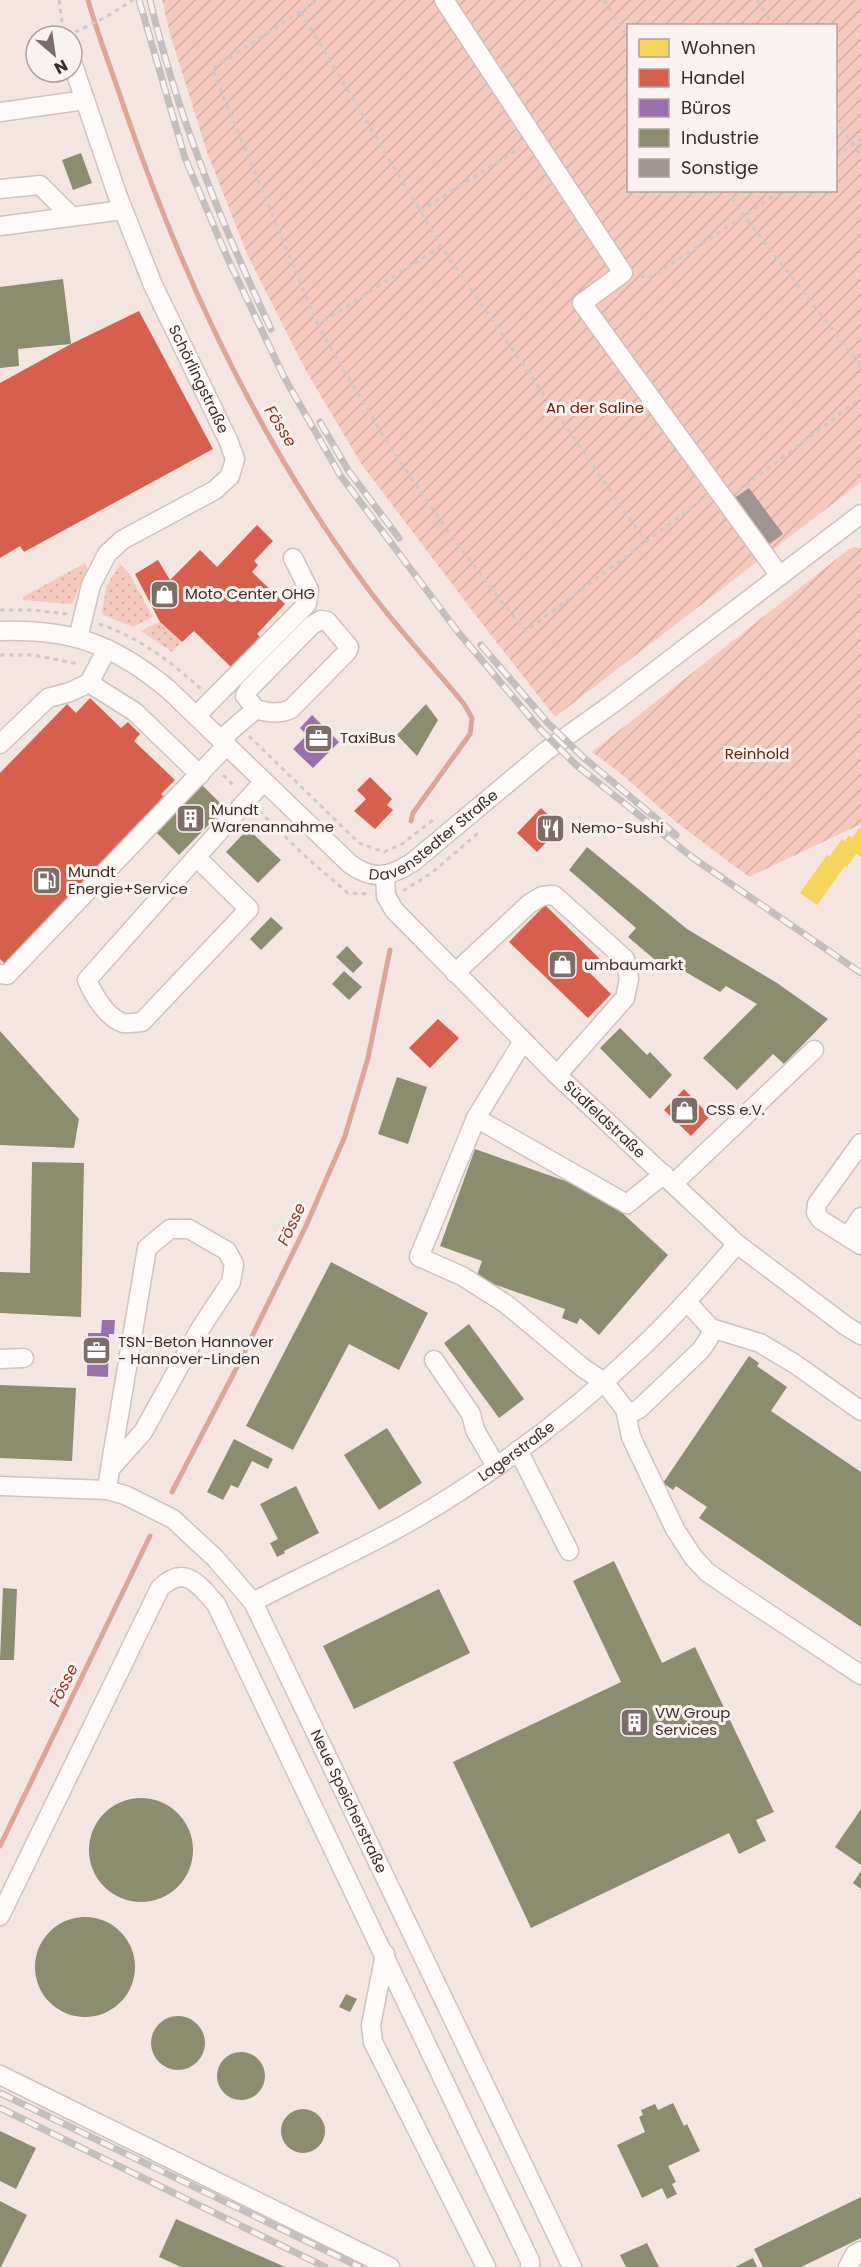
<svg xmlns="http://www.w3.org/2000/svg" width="861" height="2267" viewBox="0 0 861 2267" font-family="Poppins,sans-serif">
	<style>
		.grass { fill: url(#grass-dots) }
		.garden { fill: url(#garden-furrows); fill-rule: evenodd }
		.homes { fill: #f6d55c }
		.shops { fill: #d6604d }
		.offices { fill: #9970ab }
		.industry { fill: #8c8c6e }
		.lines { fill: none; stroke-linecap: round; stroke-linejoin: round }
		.stream { stroke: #dda596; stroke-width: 5 }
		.building { fill: #a09490 }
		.minor-casing { stroke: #cfc1bd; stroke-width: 21 }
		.path { stroke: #cec8c6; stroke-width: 3; stroke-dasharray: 4.5 4.5; stroke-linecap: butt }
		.minor { stroke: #fefbfa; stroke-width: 18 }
		.rail-casing { stroke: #c3bfbe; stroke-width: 7 }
		.rail { stroke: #faf2f0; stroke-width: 4.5; stroke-dasharray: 14; stroke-linecap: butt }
		.labels { text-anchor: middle; stroke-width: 6; stroke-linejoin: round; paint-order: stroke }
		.street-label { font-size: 15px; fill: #3b2d29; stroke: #faf2f0 }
		.park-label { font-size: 15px; fill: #701900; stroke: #faf2f0 }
		.poi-label { font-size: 15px; fill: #3b2d29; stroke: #faf2f0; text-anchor: start }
		.water-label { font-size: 16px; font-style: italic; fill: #8c341e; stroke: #faf2f0 }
	</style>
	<defs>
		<pattern id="grass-dots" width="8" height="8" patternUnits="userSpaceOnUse" patternTransform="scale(1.5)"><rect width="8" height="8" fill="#f6c9bd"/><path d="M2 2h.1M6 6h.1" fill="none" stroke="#d4ada2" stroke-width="1.8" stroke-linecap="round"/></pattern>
		<pattern id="garden-furrows" width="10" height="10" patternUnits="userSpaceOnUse" patternTransform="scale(1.5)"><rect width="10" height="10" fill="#f6c9bd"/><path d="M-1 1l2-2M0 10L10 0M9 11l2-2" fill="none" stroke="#d4ada2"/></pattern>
	</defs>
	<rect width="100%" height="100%" fill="#f5e5e0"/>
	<path class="grass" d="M85,563L87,569L72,604L23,600V597Z
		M120,564L130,575L153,617L133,627L103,615L102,611L107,585Z
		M159,622L181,642L172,652L141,631Z"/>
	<path class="garden" d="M162,0H861V482L555,717L480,621L362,465L305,369L247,254L207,152L170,34ZM628,26H836V190H628Z
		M854,547L861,548V824L749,877L676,822L619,772L592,752L848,550Z"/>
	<path class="homes" d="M859,828L861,830V857L856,854L847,867L845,866L817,905L800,893L827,855L830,856L842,839L845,841L849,835L852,838Z"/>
	<path class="shops" d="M139,311L213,449L24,552L20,546L0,558V383L71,344Z
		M257,525L273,541L254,561L258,565L252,572L285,604L257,634L262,639L233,669L194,631L182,642L160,622L135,574L158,560L170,580L200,550L217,567Z
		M90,698L121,728L128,722L140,734L134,741L175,780L161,794L169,803L9,968L0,959V773L67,704L76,713Z
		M370,777L392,799L387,805L393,810L375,829L354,811L366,799L357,790Z
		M541,808L561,827L537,852L517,833Z
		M545,905L600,959L588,971L611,994L588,1018L509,942Z
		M438,1019L459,1038L430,1068L409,1048Z
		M684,1089L710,1116L691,1136L664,1110Z"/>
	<path class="offices" d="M312,715L339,742L313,768L293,749L307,735L300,728Z
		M102,1320H115L114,1334H109L108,1377L87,1376L88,1333H101Z"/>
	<path class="industry" d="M81,153L92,183L73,190L62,160Z
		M63,279L71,344L18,349L19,366L0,368V287Z
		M426,704L438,720L417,756L397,735Z
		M201,784L225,808L179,855L155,831Z
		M248,829L281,860L258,883L226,852Z
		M587,847L687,929L777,983L828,1019L784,1064L773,1054L737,1090L703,1058L757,1004L726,986L720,992L665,960L654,959L628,937L636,928L569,870Z
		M271,917L283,928L261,950L250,939Z
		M347,946L363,963L353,973L336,957Z
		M344,971L362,987L349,1000L332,984Z
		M620,1028L647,1055L650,1052L672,1075L650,1099L600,1048Z
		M0,1031L79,1119L74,1148L0,1145Z
		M397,1077L427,1087L408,1144L378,1134Z
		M475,1149L622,1201L619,1210L668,1255L599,1335L580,1318L577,1324L562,1318L565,1309L476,1278L482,1261L440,1246Z
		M32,1162L84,1163L81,1317L0,1313V1272L30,1273Z
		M331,1262L428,1313L399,1370L349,1344L293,1450L246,1426Z
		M469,1324L524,1399L499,1418L444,1343Z
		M749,1356L759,1363L757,1366L787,1387L771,1411L861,1472V1627L699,1518L707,1507L676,1486L673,1490L663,1483Z
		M0,1385L76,1388L72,1461L0,1458Z
		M387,1428L422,1483L379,1510L344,1455Z
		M234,1439L273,1459L268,1469L252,1461L238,1488L231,1485L223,1500L207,1492Z
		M296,1486L319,1533L284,1551L285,1553L277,1557L270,1543L278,1539L260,1504Z
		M614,1561L662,1663L695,1647L774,1812L756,1820L766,1841L763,1842L739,1854L729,1833L531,1928L453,1762L621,1682L573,1581Z
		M3,1588L17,1589L14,1660H0Z
		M439,1589L470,1653L354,1709L323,1646Z
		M89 1850a52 52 0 1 1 104 0a52 52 0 1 1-104 0Z
		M861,1809V1865L835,1847Z
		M861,1871V1889L853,1883Z
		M35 1967a50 50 0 1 1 100 0a50 50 0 1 1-100 0Z
		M346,1994L357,1999L350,2012L339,2007Z
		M151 2043a27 27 0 1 1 54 0a27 27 0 1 1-54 0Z
		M217 2076a24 24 0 1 1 48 0a24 24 0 1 1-48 0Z
		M673,2103L684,2126L687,2124L700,2151L668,2166L676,2182L672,2184L677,2194L667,2199L662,2188L642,2198L617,2145L645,2132L639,2117L643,2115L641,2110L655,2104L658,2110Z
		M281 2131a22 22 0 1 1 44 0a22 22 0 1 1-44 0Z
		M0,2131L36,2148L16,2189L0,2181Z
		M861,2197V2238L801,2267H763L754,2249Z
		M0,2201L27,2215L1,2267H0Z
		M176,2219L285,2267H181L159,2257Z
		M647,2243L659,2267H626L620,2255Z
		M753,2258L757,2267H735Z"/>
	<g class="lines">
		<path class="stream" d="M88,0C98,36 112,71 124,107C182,277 258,441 366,586C396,627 432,665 464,704L472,718L470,734L413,813L411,821
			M172,1492L235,1371L306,1226L345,1136L368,1058L390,950
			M0,1846L150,1536"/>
	</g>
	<path class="building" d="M749,488L783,534L768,545L733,499Z"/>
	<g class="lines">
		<defs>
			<g id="minor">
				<path d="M444,0L623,273L582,303L780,576"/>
				<path id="s1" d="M72,62L117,194L153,285L228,440L235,459L230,476L215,490L122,540L107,554L91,585L78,638"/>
				<path d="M0,112L85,100"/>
				<path d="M0,189L40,185L71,216"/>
				<path d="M0,226L123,210"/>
				<path id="s2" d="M0,631C72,629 114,644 169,690L350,864C373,881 390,877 413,862L546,751L612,704L861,514"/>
				<path d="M89,683L135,712L200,775"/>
				<path d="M196,716L307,604L309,590L293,558"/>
				<path d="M221,739L256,709C267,713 280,714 291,709L347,652L349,647L327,621L321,620L312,625L249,689L245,696L256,709"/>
				<path d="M0,744L48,698L70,692L89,683L107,649"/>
				<path d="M196,857L249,909L142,1022C137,1022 128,1024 123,1023C106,1017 93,994 87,980L264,781"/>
				<path id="s3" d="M385,875L386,896L394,910L557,1075L737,1244L846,1326L861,1335"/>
				<path d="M455,973L529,904L542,896L554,895L625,959L629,979L625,998L557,1075"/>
				<path d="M0,974L7,975L227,745"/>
				<path d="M523,1041L476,1118L627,1204L664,1174"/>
				<path d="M476,1118L419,1257L462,1276L506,1304L583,1368L604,1382L625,1409L632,1413L639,1409L700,1351C705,1344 712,1337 711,1328L687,1302"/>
				<path d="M861,1143L817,1204L816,1213L821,1220L861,1245"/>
				<path d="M674,1183L814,1050"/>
				<path d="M848,1237L861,1217"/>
				<path d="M711,1328L760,1343L795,1364L861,1411"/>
				<path d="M0,1359L24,1358"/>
				<path d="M434,1360L471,1414L475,1430L496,1466"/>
				<path d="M625,1409L631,1437L675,1529L693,1557L707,1572L730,1588L861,1675"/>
				<path d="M518,1450L569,1551"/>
				<path id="s4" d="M0,1486L107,1490L125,1495L173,1519L215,1558L253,1602L572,2267"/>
				<path d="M107,1490L110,1469L147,1248L170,1229H189L227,1251L234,1264L231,1282L200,1329L143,1432L110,1469"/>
				<path id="s5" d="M253,1602C308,1573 365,1548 418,1517C498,1470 575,1411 642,1347C676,1315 707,1279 737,1244"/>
				<path d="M0,1916L160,1588C185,1564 198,1584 216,1604L530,2261V2267"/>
				<path d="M385,1954L371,2025L373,2042L486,2267"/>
				<path d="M0,2075L390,2267"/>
				<path d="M848,2267L855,2254L861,2251"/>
			</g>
		</defs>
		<use href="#minor" class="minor-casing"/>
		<path class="path" d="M59,0L64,36
			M604,0L628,38
			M757,0L774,26
			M301,12L441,246L646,542
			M67,36L106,17L133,0
			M836,120L861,157
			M836,156L861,139
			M727,190L744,216L861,366
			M420,211L520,148
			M441,246L318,325C378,433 446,536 526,631L703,499
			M640,276L650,278L783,190
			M318,325L212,69L318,0
			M738,491L861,398
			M0,610H33L67,614
			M99,624C139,637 170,661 201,689
			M0,655H33L79,664
			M249,736L359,843L384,852L402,844L433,820
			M223,775L235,787
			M259,811L306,857L348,893L370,894
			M403,891L433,872L478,833"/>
		<use href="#minor" class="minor"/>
		<defs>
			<path id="rail" d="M139,0L185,158L227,257L284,377L340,475L458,632L540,729L576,765L693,858L861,973
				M150,0C177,114 221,223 271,329
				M320,422L348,470L399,538
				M481,645L548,723L584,758L676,835
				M0,2093L360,2267
				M0,2108L325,2267"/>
		</defs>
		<use href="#rail" class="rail-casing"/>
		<use href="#rail" class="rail"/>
	</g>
	<defs>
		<symbol id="shop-square" viewBox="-11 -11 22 22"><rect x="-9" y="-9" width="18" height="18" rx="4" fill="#7c6d69" stroke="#faf2f0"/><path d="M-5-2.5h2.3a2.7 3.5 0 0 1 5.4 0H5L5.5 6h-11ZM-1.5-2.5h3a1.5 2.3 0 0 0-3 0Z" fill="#fff"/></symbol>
		<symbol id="office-square" viewBox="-11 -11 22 22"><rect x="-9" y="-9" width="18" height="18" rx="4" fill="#7c6d69" stroke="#faf2f0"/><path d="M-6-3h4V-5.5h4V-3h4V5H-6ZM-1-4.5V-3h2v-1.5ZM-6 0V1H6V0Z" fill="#fff"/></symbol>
		<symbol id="building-square" viewBox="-11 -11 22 22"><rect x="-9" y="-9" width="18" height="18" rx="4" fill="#7c6d69" stroke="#faf2f0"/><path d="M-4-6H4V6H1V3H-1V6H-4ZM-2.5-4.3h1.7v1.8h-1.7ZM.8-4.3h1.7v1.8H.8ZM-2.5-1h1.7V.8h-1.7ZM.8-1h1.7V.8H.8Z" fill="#fff"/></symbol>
		<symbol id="restaurant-square" viewBox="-11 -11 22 22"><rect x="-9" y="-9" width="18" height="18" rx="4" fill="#7c6d69" stroke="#faf2f0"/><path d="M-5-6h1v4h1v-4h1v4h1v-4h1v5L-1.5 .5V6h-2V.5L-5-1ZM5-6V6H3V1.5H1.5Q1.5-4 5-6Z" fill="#fff"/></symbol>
		<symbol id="fuel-square" viewBox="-11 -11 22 22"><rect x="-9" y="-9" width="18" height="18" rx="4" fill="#7c6d69" stroke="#faf2f0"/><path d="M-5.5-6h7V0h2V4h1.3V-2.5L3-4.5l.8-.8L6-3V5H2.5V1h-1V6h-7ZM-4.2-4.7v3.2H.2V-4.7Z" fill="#fff"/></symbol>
	</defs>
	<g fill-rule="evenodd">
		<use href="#shop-square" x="148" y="578" width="33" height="33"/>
		<use href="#office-square" x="302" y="722" width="33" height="33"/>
		<use href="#building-square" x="174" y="802" width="33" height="33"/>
		<use href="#restaurant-square" x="534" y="812" width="33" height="33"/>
		<use href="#fuel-square" x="30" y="864" width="33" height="33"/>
		<use href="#shop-square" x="546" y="948" width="33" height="33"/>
		<use href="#shop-square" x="668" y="1094" width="33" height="33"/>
		<use href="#office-square" x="80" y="1334" width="33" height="33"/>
		<use href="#building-square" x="618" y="1706" width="33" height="33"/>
	</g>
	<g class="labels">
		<g class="street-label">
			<text dy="5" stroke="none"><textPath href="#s1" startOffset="342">Schörlingstraße</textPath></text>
			<text dy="5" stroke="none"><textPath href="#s2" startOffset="534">Davenstedter Straße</textPath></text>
			<text dy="5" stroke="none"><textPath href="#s3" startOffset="334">Südfeldstraße</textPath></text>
			<text dy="5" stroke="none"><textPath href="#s5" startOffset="304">Lagerstraße</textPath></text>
			<text dy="5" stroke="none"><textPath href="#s4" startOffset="516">Neue Speicherstraße</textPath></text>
		</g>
		<g class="park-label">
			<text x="595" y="413">An der Saline</text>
			<text x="757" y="759">Reinhold</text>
		</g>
		<g class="poi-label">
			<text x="185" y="599">Moto Center OHG</text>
			<text x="340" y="743">TaxiBus</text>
			<text x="211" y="815">Mundt<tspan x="211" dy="17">Warenannahme</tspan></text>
			<text x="571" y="833">Nemo-Sushi</text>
			<text x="68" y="877">Mundt<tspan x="68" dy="17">Energie+Service</tspan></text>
			<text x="584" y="970">umbaumarkt</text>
			<text x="706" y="1115">CSS e.V.</text>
			<text x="118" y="1347">TSN-Beton Hannover<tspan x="118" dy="17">- Hannover-Linden</tspan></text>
			<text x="655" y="1718">VW Group<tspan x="655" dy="17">Services</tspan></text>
		</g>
		<g class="water-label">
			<text transform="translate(281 426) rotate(58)" y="6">Fösse</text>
			<text transform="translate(291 1224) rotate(-65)" y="6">Fösse</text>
			<text transform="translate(63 1685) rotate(-64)" y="6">Fösse</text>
		</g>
	</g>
	<rect x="627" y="24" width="210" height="168" fill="#faf2f0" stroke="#aea3a0" stroke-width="1.5"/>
	<rect x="639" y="39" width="30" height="18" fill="#f6d55c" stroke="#aea3a0" stroke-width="1.5"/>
	<text x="681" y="54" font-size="18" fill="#3b2d29">Wohnen</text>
	<rect x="639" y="69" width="30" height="18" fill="#d6604d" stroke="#aea3a0" stroke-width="1.5"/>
	<text x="681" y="84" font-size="18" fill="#3b2d29">Handel</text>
	<rect x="639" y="99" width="30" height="18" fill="#9970ab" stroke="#aea3a0" stroke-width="1.5"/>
	<text x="681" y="114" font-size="18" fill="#3b2d29">Büros</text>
	<rect x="639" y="129" width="30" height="18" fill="#8c8c6e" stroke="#aea3a0" stroke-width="1.5"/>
	<text x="681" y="144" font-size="18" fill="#3b2d29">Industrie</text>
	<rect x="639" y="159" width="30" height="18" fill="#a09490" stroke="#aea3a0" stroke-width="1.5"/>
	<text x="681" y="174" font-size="18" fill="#3b2d29">Sonstige</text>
	<g transform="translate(54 54) rotate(151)"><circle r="28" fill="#faf2f0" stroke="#aea3a0" stroke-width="1.5"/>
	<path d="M0-4.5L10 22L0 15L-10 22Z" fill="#7c6d69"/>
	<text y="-9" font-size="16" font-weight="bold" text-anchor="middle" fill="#3b2d29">N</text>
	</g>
</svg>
